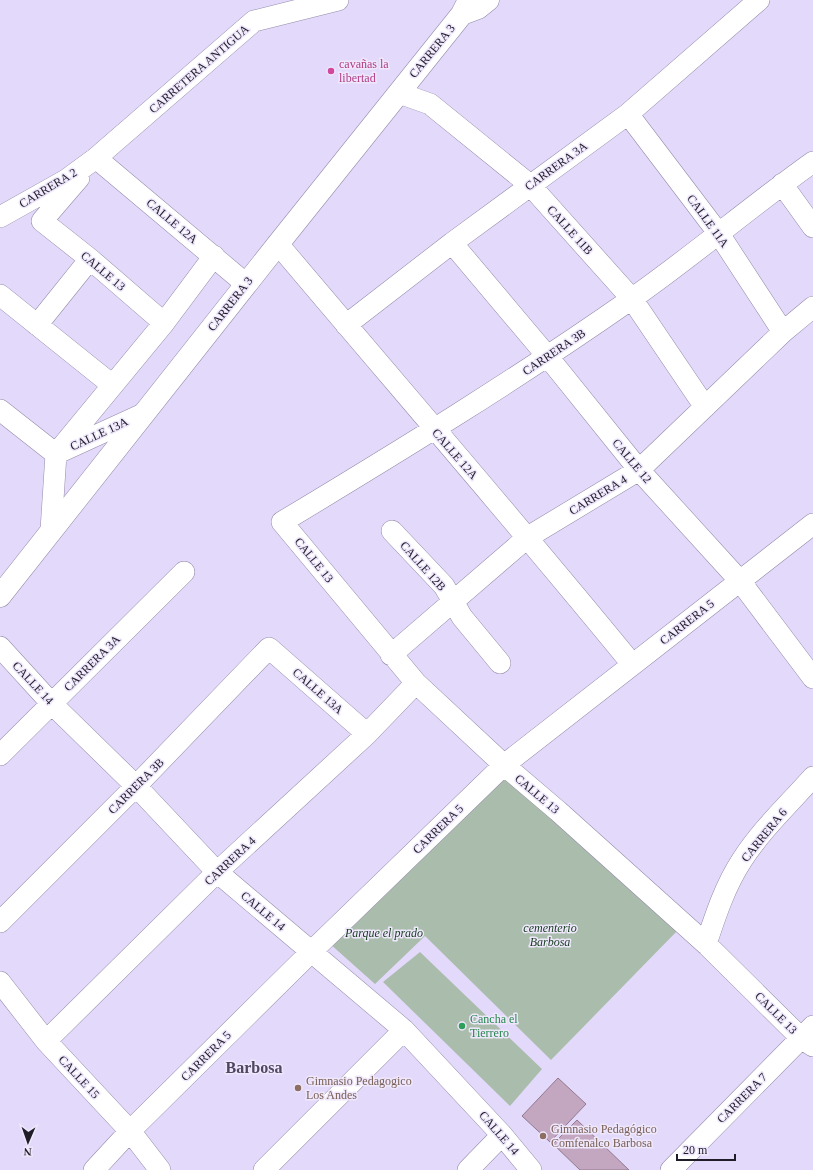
<svg xmlns="http://www.w3.org/2000/svg" width="813" height="1170" viewBox="0 0 813 1170" font-family="Georgia,serif">
	<style>
		.green { fill: #aabdac }
		.building { fill: #c3a7c0; stroke: #93788f }
		.lines { fill: none; stroke-linecap: round; stroke-linejoin: round }
		.minor-casing { stroke: #958baa; stroke-width: 22 }
		.primary-casing { stroke: #958baa; stroke-width: 23 }
		.minor { stroke: #fff; stroke-width: 21 }
		.primary { stroke: #fff; stroke-width: 22 }
		.hotel-dot { fill: #d1479c; stroke: #efe8fd; stroke-width: 1.5 }
		.leisure-dot { fill: #2e9e5b; stroke: #efe8fd; stroke-width: 1.5 }
		.education-dot { fill: #8d6e63; stroke: #efe8fd; stroke-width: 1.5 }
		.labels { text-anchor: middle; stroke-width: 3; stroke-linejoin: round; paint-order: stroke }
		.street-label { font-size: 12px; fill: #201c28; stroke: #efe8fd }
		.hotel-label { font-size: 12px; fill: #b23c85; stroke: #efe8fd; text-anchor: start }
		.park-label { font-size: 12px; font-style: italic; fill: #133a1a; stroke: #efe8fd }
		.leisure-label { font-size: 12px; fill: #27864d; stroke: #efe8fd; text-anchor: start }
		.education-label { font-size: 12px; fill: #785e54; stroke: #efe8fd; text-anchor: start }
		.district-label { font-size: 16px; font-weight: bold; fill: #4f4661; stroke: #efe8fd }
	</style>
	<rect width="100%" height="100%" fill="#e3d9fa"/>
	<path class="green" d="M504,774L678,930L551,1060L425,936L375,984L329,943Z
		M420,952L542,1069L510,1106L383,982Z"/>
	<path class="building" d="M558,1078L586,1104L550,1142L522,1116Z
		M577,1120L629,1170H580L553,1144Z"/>
	<g class="lines">
		<defs>
			<path id="minor" d="M399,93L430,104L530,185L632,299L705,407
				M628,114L719,234L783,332
				M96,158L246,284
				M813,162C751,206 693,256 630,300C517,379 400,451 282,522L416,683L504,765L558,811L706,944L801,1038L813,1046
				M79,178L42,221L90,259L164,323
				M782,184L813,227
				M0,217L66,180L96,158L254,21L338,0
				M452,243L548,357L639,470L740,581L813,678
				M278,244C396,384 516,522 632,664
				M0,295L111,384
				M37,325L90,259
				M346,325L452,243L628,114L759,0
				M0,410L56,454
				M60,452L143,414
				M56,454L164,323L214,256
				M51,530L56,454
				M392,531L444,586L462,617L500,663
				M0,647L52,704L136,786L217,872L404,1030L502,1135L531,1170
				M391,655L528,537L639,470L783,332L813,307
				M0,755L184,572
				M0,922L136,786L269,648L367,734
				M706,944C716,914 725,886 742,860C762,829 789,804 813,777
				M0,982L46,1041L130,1131L160,1170
				M46,1041L217,872L367,734L416,683
				M94,1170L130,1131L311,952L504,765L813,524
				M264,1170L404,1030
				M468,1170L502,1135
				M671,1170L813,1026"/>
			<path id="primary" d="M462,14L478,8L488,0
				M0,596L278,244L462,14L469,0"/>
		</defs>
		<use href="#minor" class="minor-casing"/>
		<use href="#primary" class="primary-casing"/>
		<use href="#minor" class="minor"/>
		<use href="#primary" class="primary"/>
	</g>
	<circle class="hotel-dot" cx="331" cy="71" r="4"/>
	<circle class="leisure-dot" cx="462" cy="1026" r="4"/>
	<g class="education-dot">
		<circle cx="298" cy="1088" r="4"/>
		<circle cx="543" cy="1136" r="4"/>
	</g>
	<g class="labels">
		<g class="street-label">
			<text transform="translate(432 51) rotate(-51)" y="4">CARRERA 3</text>
			<text transform="translate(199 69) rotate(-41)" y="4">CARRETERA ANTIGUA</text>
			<text transform="translate(556 166) rotate(-36)" y="4">CARRERA 3A</text>
			<text transform="translate(48 188) rotate(-31)" y="4">CARRERA 2</text>
			<text transform="translate(172 221) rotate(40)" y="4">CALLE 12A</text>
			<text transform="translate(708 221) rotate(54)" y="4">CALLE 11A</text>
			<text transform="translate(570 230) rotate(48)" y="4">CALLE 11B</text>
			<text transform="translate(103 271) rotate(40)" y="4">CALLE 13</text>
			<text transform="translate(230 304) rotate(-52)" y="4">CARRERA 3</text>
			<text transform="translate(554 352) rotate(-34)" y="4">CARRERA 3B</text>
			<text transform="translate(99 434) rotate(-25)" y="4">CALLE 13A</text>
			<text transform="translate(455 454) rotate(49)" y="4">CALLE 12A</text>
			<text transform="translate(632 461) rotate(50)" y="4">CALLE 12</text>
			<text transform="translate(598 495) rotate(-31)" y="4">CARRERA 4</text>
			<text transform="translate(314 560) rotate(51)" y="4">CALLE 13</text>
			<text transform="translate(423 566) rotate(48)" y="4">CALLE 12B</text>
			<text transform="translate(687 622) rotate(-38)" y="4">CARRERA 5</text>
			<text transform="translate(92 663) rotate(-45)" y="4">CARRERA 3A</text>
			<text transform="translate(33 683) rotate(47)" y="4">CALLE 14</text>
			<text transform="translate(318 691) rotate(41)" y="4">CALLE 13A</text>
			<text transform="translate(136 786) rotate(-45)" y="4">CARRERA 3B</text>
			<text transform="translate(537 794) rotate(40)" y="4">CALLE 13</text>
			<text transform="translate(438 829) rotate(-44)" y="4">CARRERA 5</text>
			<text transform="translate(764 835) rotate(-51)" y="4">CARRERA 6</text>
			<text transform="translate(230 861) rotate(-43)" y="4">CARRERA 4</text>
			<text transform="translate(263 911) rotate(40)" y="4">CALLE 14</text>
			<text transform="translate(776 1013) rotate(45)" y="4">CALLE 13</text>
			<text transform="translate(206 1056) rotate(-45)" y="4">CARRERA 5</text>
			<text transform="translate(79 1077) rotate(47)" y="4">CALLE 15</text>
			<text transform="translate(742 1098) rotate(-45)" y="4">CARRERA 7</text>
			<text transform="translate(499 1133) rotate(49)" y="4">CALLE 14</text>
		</g>
		<g class="hotel-label">
			<text x="339" y="68">cavañas la<tspan x="339" dy="14">libertad</tspan></text>
		</g>
		<g class="park-label">
			<text x="550" y="932">cementerio<tspan x="550" dy="14">Barbosa</tspan></text>
			<text x="384" y="937">Parque el prado</text>
		</g>
		<g class="leisure-label">
			<text x="470" y="1023">Cancha el<tspan x="470" dy="14">Tierrero</tspan></text>
		</g>
		<g class="education-label">
			<text x="306" y="1085">Gimnasio Pedagogico<tspan x="306" dy="14">Los Andes</tspan></text>
			<text x="551" y="1133">Gimnasio Pedagógico<tspan x="551" dy="14">Comfenalco Barbosa</tspan></text>
		</g>
		<g class="district-label">
			<text x="254" y="1073">Barbosa</text>
		</g>
	</g>
	<g transform="translate(28 1142) rotate(182)" stroke="#efe8fd" stroke-width="3" paint-order="stroke">
	<path d="M0-3L7 15L0 10L-7 15Z" fill="#201c28"/>
	<text y="-6" font-size="11" font-weight="bold" text-anchor="middle" fill="#201c28">N</text>
	</g>
	<path d="M677 1154v6h58v-6" fill="none" stroke="#201c28" stroke-width="2"/>
	<text x="683" y="1154" font-size="12" fill="#201c28" stroke="#efe8fd" stroke-width="3" paint-order="stroke">20 m</text>
</svg>
